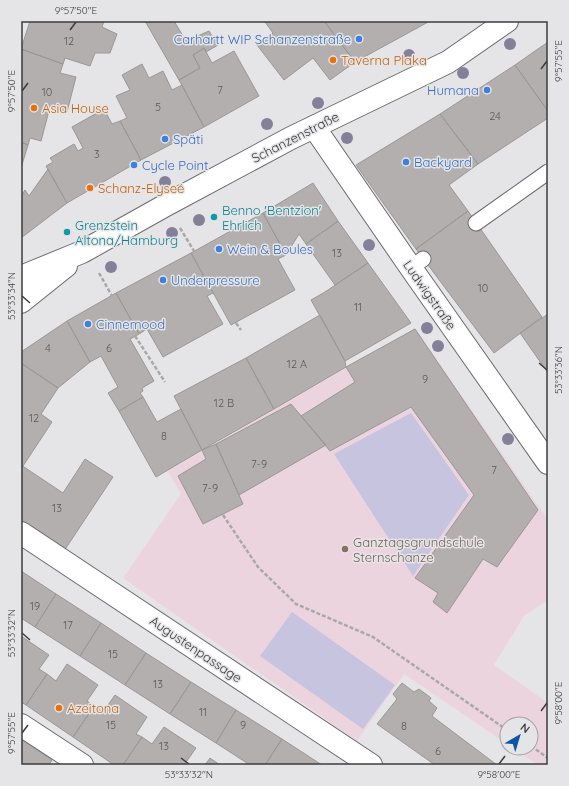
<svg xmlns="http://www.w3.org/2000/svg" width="569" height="786" viewBox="0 0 569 786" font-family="Quicksand,sans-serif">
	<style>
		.education { fill: #ecd4de }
		.green { fill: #c6c4de }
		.building { fill: #b2afae; stroke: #9a9797 }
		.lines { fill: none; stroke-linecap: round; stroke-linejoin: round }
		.service-casing { stroke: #6b6b6d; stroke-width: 17 }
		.minor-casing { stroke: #6b6b6d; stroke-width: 24 }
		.tertiary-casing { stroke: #6b6b6d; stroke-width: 24 }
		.path { stroke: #a8a8ab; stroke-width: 2.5; stroke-dasharray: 4 2; stroke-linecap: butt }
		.service { stroke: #fff; stroke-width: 15 }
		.minor { stroke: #fff; stroke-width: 22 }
		.tertiary { stroke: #fff; stroke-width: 22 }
		.tree { fill: #848099 }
		.ticks { fill: none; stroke: #3c3c3d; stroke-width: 1.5 }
		.shop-dot { fill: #3f7fe0; stroke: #e5e5e8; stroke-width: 1.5 }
		.food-dot { fill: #e8710a; stroke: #e5e5e8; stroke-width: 1.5 }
		.culture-dot { fill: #0f9aa8; stroke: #e5e5e8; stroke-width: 1.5 }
		.education-dot { fill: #8d6e63; stroke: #e5e5e8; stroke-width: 1.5 }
		.labels { text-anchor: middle; stroke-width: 3; stroke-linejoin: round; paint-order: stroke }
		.number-label { font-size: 11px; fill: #5a5959 }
		.shop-label { font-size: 13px; fill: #366cbe; stroke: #e5e5e8; text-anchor: start }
		.food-label { font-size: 13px; fill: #c56008; stroke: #e5e5e8; text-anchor: start }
		.street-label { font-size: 13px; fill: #3c3c3d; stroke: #e5e5e8 }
		.culture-label { font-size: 13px; fill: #0d838f; stroke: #e5e5e8; text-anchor: start }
		.education-label { font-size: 13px; fill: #785e54; stroke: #e5e5e8; text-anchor: start }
		.neatline { fill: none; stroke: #3c3c3d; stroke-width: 1.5 }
		.ticks-label { font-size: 10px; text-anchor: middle; fill: #3c3c3d }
	</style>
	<rect width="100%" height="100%" fill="#e5e5e8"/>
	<path class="education" d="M415,328L548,520V600L524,616L494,665L548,703V765H538L513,748H531V724H507V744L404,674L357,741L123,578L181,494L168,471Z"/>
	<path class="green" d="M411,413L469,495L413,576L334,454Z
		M292,612L395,685L363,729L260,656Z"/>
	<path class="building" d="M30,21H104L102,27L117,34L110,53H95L90,66L65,58L63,64L21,49Z
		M145,21H174L186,41L209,31L218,45L206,52L204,48L193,55L200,68L179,80Z
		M266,21H324L355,62L330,80L313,58L284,80L257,45L273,33L265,22Z
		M324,21H430L355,62Z
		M548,42V111L515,65Z
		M204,48L212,63L234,51L259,96L204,127L179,80L200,68L193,55Z
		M21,49L63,64L60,73L76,77L67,112L50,107L41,141L30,138L28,145L21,142Z
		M142,64L149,78L163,71L172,90L182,85L204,127L141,160L120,121L127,118L116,96L130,90L122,75Z
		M515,65L548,111V118L478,164L440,114Z
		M104,109L112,124L120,121L141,160L67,203L46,166L53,162L50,158L74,144L78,151L83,148L72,127Z
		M440,114L478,164L449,185L468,211L416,249L356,165Z
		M21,142L28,145L21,168Z
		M48,169L67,203L21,238V196L25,190L29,196Z
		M313,183L338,221L306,244L299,234L286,255L263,213Z
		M468,211L542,317L494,353L416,249Z
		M263,213L286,255L278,259L295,290L231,325L191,253Z
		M338,221L368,263L335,285L306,244Z
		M191,253L213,293L207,296L223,324L163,357L147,329L139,334L116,293Z
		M368,263L411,323L345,361L311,300L325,292Z
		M116,293L139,334L130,339L154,381L142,388L143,391L140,393L143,397L119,411L108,393L118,387L101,356L90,362L67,321Z
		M548,314V373L520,333Z
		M320,315L345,361L346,367L274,409L246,358Z
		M67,321L90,362L58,388L21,363V352Z
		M415,329L538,510L497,567L483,559L447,613L433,602L438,593L415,578L474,495L411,407L330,451L301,416L355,382L346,367Z
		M246,358L274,409L202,450L174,396Z
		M21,363L58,388L41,414L52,422L23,466L21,465Z
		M143,397L157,422L181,409L202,450L156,477L119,411Z
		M291,404L326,445L239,495L216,444Z
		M216,444L243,504L203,524L178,476L206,459L202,450Z
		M85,459L113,477L64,551L21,522V465L63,493Z
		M21,571L56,594L35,627L21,618Z
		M56,594L101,623L80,656L35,627Z
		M101,623L146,653L125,685L80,656Z
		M21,636L49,655L39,669L47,674L26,705L21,702Z
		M146,653L191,682L170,714L125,685Z
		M67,664L98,685L87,701L94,706L73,737L26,705L47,674L56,681Z
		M191,682L236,710L216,743L170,714Z
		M402,683L414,692L419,689L431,698L429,701L437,708L432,716L497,765H435L377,724L397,699L393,694Z
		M115,695L147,717L136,734L142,737L123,765H114L73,737L94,706L103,712Z
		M236,710L282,739L265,765H250L216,743Z
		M164,727L196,748L184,765H123L142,737L152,744Z
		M21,739L52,760L49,765H21Z
		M282,739L322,765H265Z
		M210,758L220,765H205Z"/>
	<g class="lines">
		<defs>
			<path id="service" d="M476,223L548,172
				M411,268L423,259"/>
			<path id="minor" d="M314,127L411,268L548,463
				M21,533L371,765
				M21,725L82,765"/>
			<path id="tertiary" d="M21,277L82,252L166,205L291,138L448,62L507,21
				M21,302L66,266"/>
		</defs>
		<use href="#service" class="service-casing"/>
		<use href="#minor" class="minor-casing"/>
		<use href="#tertiary" class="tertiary-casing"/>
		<path class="path" d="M180,228L194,251
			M99,273L112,296
			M236,323L241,330
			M135,336L165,382
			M223,515L258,567L296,604L373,637L507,730
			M531,746L548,758"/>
		<use href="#service" class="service"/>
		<use href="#minor" class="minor"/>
		<use href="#tertiary" class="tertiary"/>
	</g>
	<g class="tree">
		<circle cx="510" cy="44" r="6"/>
		<circle cx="409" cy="55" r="6"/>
		<circle cx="463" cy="73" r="6"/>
		<circle cx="318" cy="103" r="6"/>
		<circle cx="267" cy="124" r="6"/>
		<circle cx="347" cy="138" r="6"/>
		<circle cx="165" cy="182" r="6"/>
		<circle cx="199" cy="220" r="6"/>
		<circle cx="172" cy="233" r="6"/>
		<circle cx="369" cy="245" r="6"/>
		<circle cx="111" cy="267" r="6"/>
		<circle cx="427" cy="328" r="6"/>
		<circle cx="438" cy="346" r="6"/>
		<circle cx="508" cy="439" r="6"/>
	</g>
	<path class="ticks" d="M70,30L76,22M541,69L547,61M22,91L28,83M22,296L30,303M539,363L547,370M22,633L30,640M541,711L547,703M22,733L28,725M181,758L189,764M499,764L505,756"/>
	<g class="shop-dot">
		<circle cx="359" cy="39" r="4"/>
		<circle cx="487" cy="90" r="4"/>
		<circle cx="165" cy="139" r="4"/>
		<circle cx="406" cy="162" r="4"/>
		<circle cx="134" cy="165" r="4"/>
		<circle cx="219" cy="249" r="4"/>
		<circle cx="163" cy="280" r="4"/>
		<circle cx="88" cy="324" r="4"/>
	</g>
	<g class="food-dot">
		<circle cx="333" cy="60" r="4"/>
		<circle cx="34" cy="108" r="4"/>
		<circle cx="90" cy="188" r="4"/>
		<circle cx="59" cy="708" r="4"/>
	</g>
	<g class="culture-dot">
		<circle cx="214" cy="217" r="4"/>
		<circle cx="67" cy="232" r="4"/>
	</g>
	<circle class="education-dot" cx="345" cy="549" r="4"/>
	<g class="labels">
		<g class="number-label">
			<text x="69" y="45">12</text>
			<text x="220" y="94">7</text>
			<text x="47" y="96">10</text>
			<text x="158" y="111">5</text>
			<text x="495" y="120">24</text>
			<text x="97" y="158">3</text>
			<text x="337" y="257">13</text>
			<text x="483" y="292">10</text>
			<text x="358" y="311">11</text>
			<text x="48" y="352">4</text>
			<text x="109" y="352">6</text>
			<text x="297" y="368">12 A</text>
			<text x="425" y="383">9</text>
			<text x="224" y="407">12 B</text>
			<text x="34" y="422">12</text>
			<text x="164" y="440">8</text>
			<text x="259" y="468">7-9</text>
			<text x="494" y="474">7</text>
			<text x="210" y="492">7-9</text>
			<text x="57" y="512">13</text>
			<text x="35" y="610">19</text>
			<text x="68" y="629">17</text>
			<text x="113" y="658">15</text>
			<text x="158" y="688">13</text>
			<text x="203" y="716">11</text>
			<text x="111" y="729">15</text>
			<text x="243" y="729">9</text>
			<text x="404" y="730">8</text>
			<text x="164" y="750">13</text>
			<text x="438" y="755">6</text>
		</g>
		<g class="shop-label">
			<text x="351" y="44" text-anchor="end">Carhartt WIP Schanzenstraße</text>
			<text x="479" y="95" text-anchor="end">Humana</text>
			<text x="173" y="144">Späti</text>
			<text x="414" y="167">Backyard</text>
			<text x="142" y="170">Cycle Point</text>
			<text x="227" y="254">Wein &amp; Boules</text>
			<text x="171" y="285">Underpressure</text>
			<text x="96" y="329">Cinnemood</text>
		</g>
		<g class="food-label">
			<text x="341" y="65">Taverna Plaka</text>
			<text x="42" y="113">Asia House</text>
			<text x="98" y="193">Schanz-Elyseé</text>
			<text x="67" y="713">Azeitona</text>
		</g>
		<g class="street-label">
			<text transform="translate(295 137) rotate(-27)" y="5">Schanzenstraße</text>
			<text transform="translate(430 295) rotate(55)" y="5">Ludwigstraße</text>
			<text transform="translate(196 649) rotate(34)" y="5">Augustenpassage</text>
		</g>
		<g class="culture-label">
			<text x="222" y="215">Benno 'Bentzion'<tspan x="222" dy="15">Ehrlich</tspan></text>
			<text x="75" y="230">Grenzstein<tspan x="75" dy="15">Altona/Hamburg</tspan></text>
		</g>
		<g class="education-label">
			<text x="353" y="547">Ganztagsgrundschule<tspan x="353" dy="15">Sternschanze</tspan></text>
		</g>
	</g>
	<rect width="569" height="786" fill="none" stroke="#e5e5e8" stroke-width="44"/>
	<g transform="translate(519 736) rotate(38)"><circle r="19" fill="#e5e5e8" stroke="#a1a1a4"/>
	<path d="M0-3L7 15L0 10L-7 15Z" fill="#0c56a5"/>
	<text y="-6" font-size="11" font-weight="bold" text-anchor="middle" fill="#3c3c3d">N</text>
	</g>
	<rect x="22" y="22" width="525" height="742" class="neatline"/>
	<g class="ticks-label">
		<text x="76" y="14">9°57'50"E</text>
		<text transform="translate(558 61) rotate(-90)" y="4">9°57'55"E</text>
		<text transform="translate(11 91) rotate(-90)" y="4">9°57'50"E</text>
		<text transform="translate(11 296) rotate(-90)" y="4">53°33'34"N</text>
		<text transform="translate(558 370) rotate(-90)" y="4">53°33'36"N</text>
		<text transform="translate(11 633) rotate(-90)" y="4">53°33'32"N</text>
		<text transform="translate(558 703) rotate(-90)" y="4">9°58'00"E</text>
		<text transform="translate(11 733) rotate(-90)" y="4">9°57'55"E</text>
		<text x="189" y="778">53°33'32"N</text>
		<text x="499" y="778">9°58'00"E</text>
	</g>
</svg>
